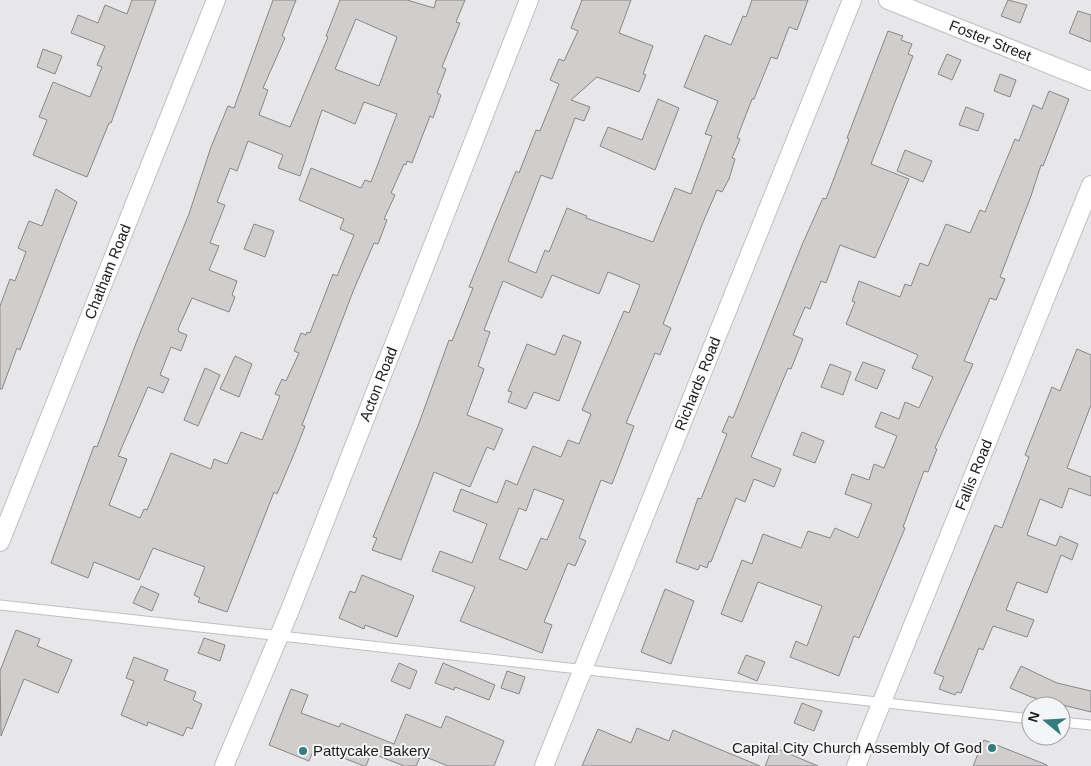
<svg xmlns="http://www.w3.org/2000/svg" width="1091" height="766" viewBox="0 0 1091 766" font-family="Arial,sans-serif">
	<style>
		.building { fill: #cfcecd; stroke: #888786; fill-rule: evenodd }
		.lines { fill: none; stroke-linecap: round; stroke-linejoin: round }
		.service-casing { stroke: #bfc0c1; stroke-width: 11 }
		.minor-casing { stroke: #bfc0c1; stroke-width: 20 }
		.service { stroke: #fff; stroke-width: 9 }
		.minor { stroke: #fff; stroke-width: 18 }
		.poi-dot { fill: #337c7f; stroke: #f4f5f6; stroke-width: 2 }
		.labels { text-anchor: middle; stroke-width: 4; stroke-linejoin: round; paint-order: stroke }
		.street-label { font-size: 15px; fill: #1c1c1d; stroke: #f4f5f6 }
		.poi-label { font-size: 15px; fill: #1c1c1d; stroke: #f4f5f6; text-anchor: end }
	</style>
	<rect width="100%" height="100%" fill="#e7e7e9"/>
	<path class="building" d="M132,0H156L111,123H109L87,177L33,155L47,120L39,117L53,82L90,97L102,67L97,65L105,46L71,33L78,15L98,23L105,5L127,14Z
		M273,0H296L282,36L285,38L263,88L268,90L259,115L290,127L328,37L326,36L340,0H407L434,8L436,0H465L456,22L460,23L442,67L446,69L437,93L441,95L433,118L430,116L412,163L407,161L406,165L404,164L391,193L395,195L384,219L387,220L378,244L374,243L354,289L302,425L305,426L294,454L277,494L274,492L227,612L198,602L200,598L194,595L205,567L153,548L139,580L94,562L88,578L51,563L94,446L97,447L138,338L189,214L211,147L228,106L234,108ZM356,19L397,37L379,86L335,69ZM364,102L397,114L371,182L365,180L361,188L311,168L299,200L344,219L340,229L354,235L337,276L333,274L310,333L307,332L306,335L301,333L294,351L299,353L286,381L282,379L275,394L280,396L262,440L241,432L227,464L214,459L211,469L171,453L147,510L144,509L140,518L109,505L127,459L118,456L148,387L163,393L169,379L160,375L171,347L181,351L187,335L179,332L178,329L192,298L229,312L235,297L232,295L237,281L209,270L219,246L210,243L225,205L217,202L230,168L237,171L248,141L283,155L278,168L300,176L322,110L355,124Z
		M582,0H631L619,33L653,46L643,74L646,75L639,92L597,77L571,100L590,107L584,121L575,118L552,179L541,175L508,261L536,273L545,250L549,252L567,208L587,216L586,218L653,242L675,188L691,194L712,136L705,134L718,101L684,87L705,35L731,45L743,16L746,17L752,0H808L797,30L789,27L777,59L771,57L754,99H752L737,138L740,139L732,158L735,159L729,179L722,192L717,190L704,220L663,324L671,328L660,355L655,353L626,423L634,426L622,458L612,484L601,480L579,538L586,541L575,566L568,563L544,622L552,625L542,653L460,621L475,587L432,571L440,551L472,563L487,524L453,511L461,489L497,503L506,480L517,485L533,446L561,457L568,440L579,444L591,414L582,410L624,311L629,313L640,285L608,272L599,294L552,275L542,298L503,281L484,330L490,332L478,366L484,369L467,415L503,429L494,450L487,447L470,487L434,472L401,560L372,550L377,538L373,537L418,426L449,340L452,341L473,288L469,287L516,171L519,173L536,130L540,131L559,84L550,80L559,59L564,61L578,31L571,28ZM534,489L564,500L547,540L541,538L527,570L499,559L519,508L526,511Z
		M1008,0L1027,5L1020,23L1001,16Z
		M1078,11L1091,15V42L1069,33Z
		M888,31L903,36L901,40L912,44L908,54L913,56L871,164L909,179L875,258L840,245L826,283L821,281L810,309L805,307L793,335L803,339L791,369L788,368L751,457L781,469L774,487L754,479L745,502L736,498L711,562L709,561L707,568L700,565L698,570L676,562L698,498L701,499L727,434L722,432L729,416L733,418L802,245L823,198L826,199L849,139L847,138Z
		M43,49L62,56L55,74L37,67Z
		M947,54L961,60L952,80L938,74Z
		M1000,74L1016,80L1010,97L994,91Z
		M1049,91L1069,99L1043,166L1041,165L1031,196L1000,277L1005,279L996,300L990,298L964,361L973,364L935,448L937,449L928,472L924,471L903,527L905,528L859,638L854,636L839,676L790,657L796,641L807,646L822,606L758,582L742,622L721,614L742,560L752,564L763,534L801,548L808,531L830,538L835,528L858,538L872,504L845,494L852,474L869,480L874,464L884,468L897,436L875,427L881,412L899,419L905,402L919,408L933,377L912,368L918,355L846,324L855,302L852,301L859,281L900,297L905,284L911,286L920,263L928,266L946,224L970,233L980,210L985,212L1015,139L1019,141L1033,105L1042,109Z
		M658,99L679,108L655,170L600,146L608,127L642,140Z
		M966,107L984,114L978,131L959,125Z
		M905,150L932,161L923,182L897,171Z
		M56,189L77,202L20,350L17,348L2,389H0V306L10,279L15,281L26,252L18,248L29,221L42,226Z
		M254,224L274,231L265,257L244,249Z
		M563,335L581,342L559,401L534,392L526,409L508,402L512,392L508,391L527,344L555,355Z
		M1077,349L1091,355V405L1067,468L1091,477V496L1069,488L1062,508L1040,499L1027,535L1056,546L1060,536L1078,544L1072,560L1061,555L1047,593L1017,582L1006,610L1034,620L1027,637L993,626L983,650L979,648L961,693L957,692L955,695L939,689L944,677L934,673L995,525L1002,528L1029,457L1025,455L1052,387L1060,391Z
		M235,356L252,364L239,397L220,389Z
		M863,362L885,370L877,389L855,380Z
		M830,364L851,372L843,395L821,387Z
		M205,368L220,375L198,426L184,420Z
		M802,432L824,441L815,463L793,455Z
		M362,575L414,596L397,637L365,625L364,629L339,618L350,591L355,593Z
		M141,586L159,594L152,611L133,603Z
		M665,589L694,601L671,664L641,652Z
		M16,630L40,639L37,646L72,660L58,693L24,679L1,736L0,671Z
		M204,638L225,645L220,661L198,653Z
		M746,655L765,662L757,681L738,673Z
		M134,657L168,670L164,680L196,692L193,700L202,704L192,729L187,727L183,736L148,722L147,726L121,715L134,681L126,678Z
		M399,663L417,671L410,689L391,681Z
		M443,663L495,685L489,700L455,687L454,690L435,683Z
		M1021,666L1057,683L1091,691V712L1031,697L1010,688Z
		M507,671L525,677L519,694L501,688Z
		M291,689L308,695L301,713L339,727L341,723L394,744L406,714L441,728L446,716L504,741L494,766H448L421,755L416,766H404L371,753L366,766H364L315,747L309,761L269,745Z
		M802,703L822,711L814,731L794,723Z
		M637,728L669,741L673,730L760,766H582L598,729L631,743Z
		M984,740L1047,765V766H973Z
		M773,747L818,766H765Z"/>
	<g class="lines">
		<defs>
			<path id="service" d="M0,605L1031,719
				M1061,722L1091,725"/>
			<g id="minor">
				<path id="s1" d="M888,0L1091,81"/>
				<path id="s2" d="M0,542L216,0"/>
				<path id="s3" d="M224,766L290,610L529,0"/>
				<path id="s4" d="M544,766L852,0"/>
				<path id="s5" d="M856,766L1091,185"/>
			</g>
		</defs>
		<use href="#service" class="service-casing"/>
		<use href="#minor" class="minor-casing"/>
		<use href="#service" class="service"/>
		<use href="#minor" class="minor"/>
	</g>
	<g class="poi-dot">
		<circle cx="992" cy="748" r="5"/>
		<circle cx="303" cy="751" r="5"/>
	</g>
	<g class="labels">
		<g class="street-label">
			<text dy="5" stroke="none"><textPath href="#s1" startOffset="110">Foster Street</textPath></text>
			<text dy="5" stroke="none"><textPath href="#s2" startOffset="291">Chatham Road</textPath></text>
			<text dy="5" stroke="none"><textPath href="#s4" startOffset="412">Richards Road</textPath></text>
			<text dy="5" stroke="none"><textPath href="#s3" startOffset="412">Acton Road</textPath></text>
			<text dy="5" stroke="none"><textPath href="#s5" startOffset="314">Fallis Road</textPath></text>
		</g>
		<g class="poi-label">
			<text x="982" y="753">Capital City Church Assembly Of God</text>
			<text x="313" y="756" text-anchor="start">Pattycake Bakery</text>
		</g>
	</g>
	<g transform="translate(1046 721) rotate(288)"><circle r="24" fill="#f4f5f6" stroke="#9e9e9f"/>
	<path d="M0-4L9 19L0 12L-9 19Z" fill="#337c7f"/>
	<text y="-8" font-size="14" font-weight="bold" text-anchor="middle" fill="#1c1c1d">N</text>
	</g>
</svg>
